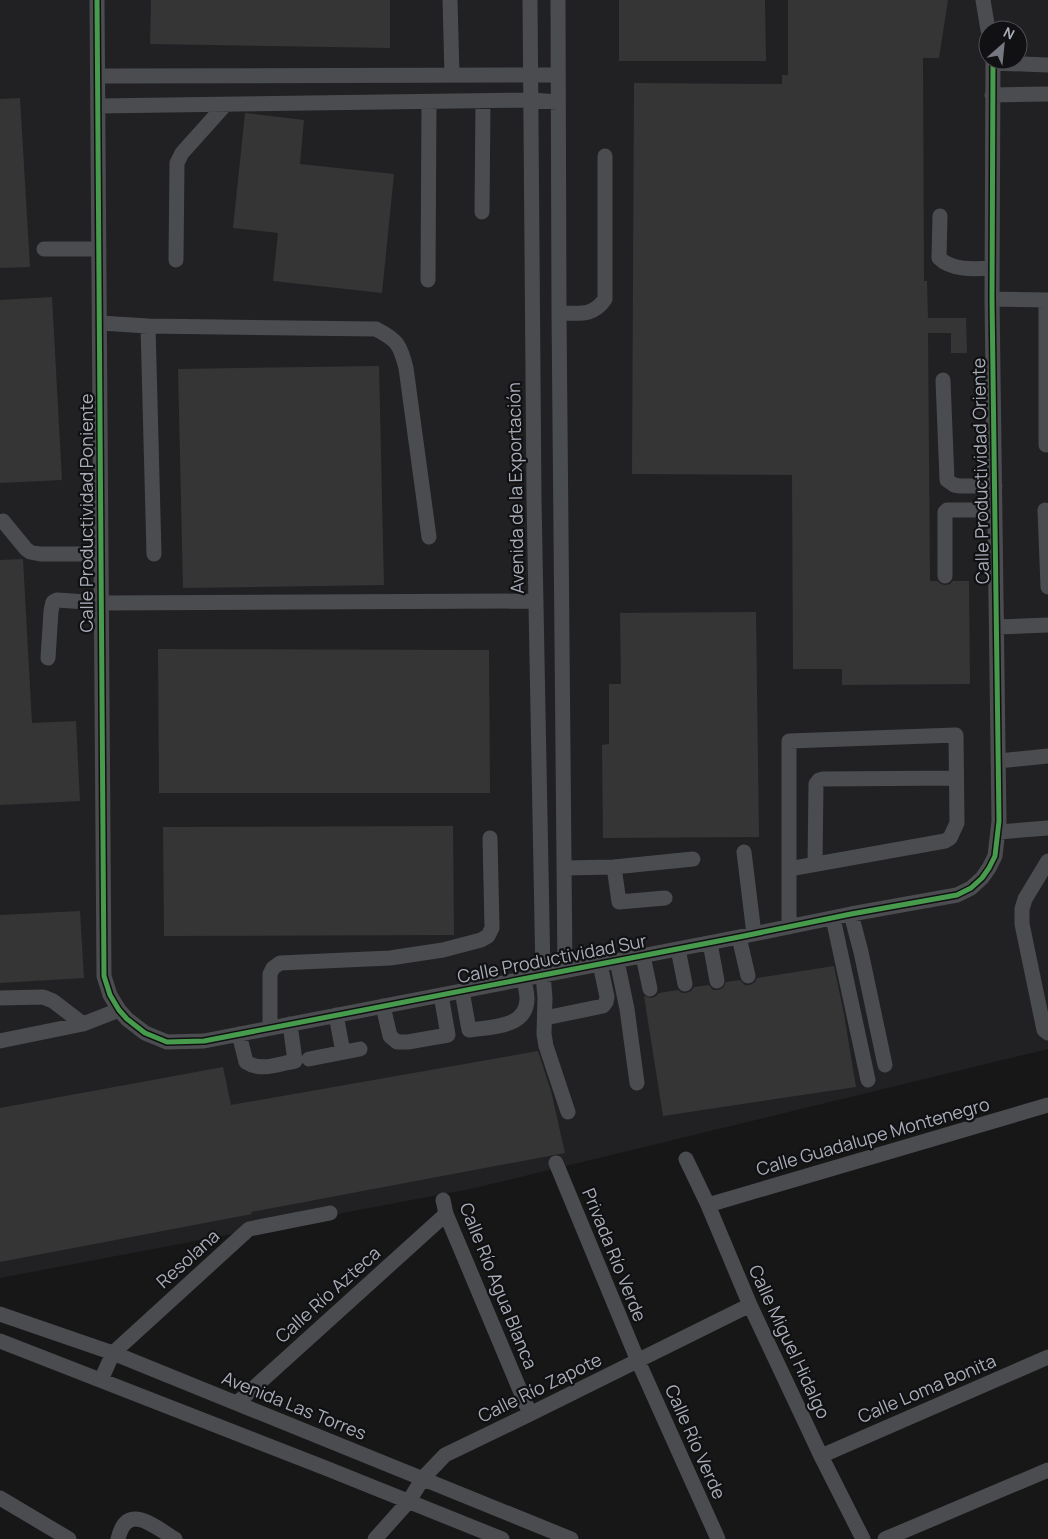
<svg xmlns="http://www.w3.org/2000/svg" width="1048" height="1539" viewBox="0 0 1048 1539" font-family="Manrope,sans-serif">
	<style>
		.built { fill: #212123; fill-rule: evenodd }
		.building { fill: #353536 }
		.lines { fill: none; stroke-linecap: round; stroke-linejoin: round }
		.minor { stroke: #4b4c50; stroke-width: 15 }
		.cycleway-casing { stroke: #111113; stroke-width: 8 }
		.cycleway { stroke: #469c4c; stroke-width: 5 }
		.labels { text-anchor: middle; stroke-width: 4.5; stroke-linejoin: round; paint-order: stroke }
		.street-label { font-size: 18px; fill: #a8adb8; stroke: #111113 }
	</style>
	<rect width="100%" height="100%" fill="#171717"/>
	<path class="built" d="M0,0H1048V1049L475,1188L0,1278ZM988,30H1018V60H988Z"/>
	<path class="building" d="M151,0H390V48L150,44Z
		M619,0H765L766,61H619Z
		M788,0H948L939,58H923L924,281H927L928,318H966L967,353H951V333H928L930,581H937L941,584L945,585L950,584L953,581H969L970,684L842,685V669H793L792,475L632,474L634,83L782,84V75H788Z
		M20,98L30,267L0,268V99Z
		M245,113L304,120L300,164L394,174L382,293L273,281L278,233L233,228Z
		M52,297L62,480L0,483V300Z
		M379,366L384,585L183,588L178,369Z
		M23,559L32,723L76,721L80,801L0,805V560Z
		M756,612L759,837L603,838L602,745L609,744V684H621L620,613Z
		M158,649L489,650L490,793H159Z
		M453,826L454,935L164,936L163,827Z
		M80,911L84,978L0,983V915Z
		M834,966L844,1014L856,1087L663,1116L644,996L651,998L656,996L659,993L678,990L682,993H686L691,991L694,987L709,985L713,990H718L723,988L726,982L740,980L745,985H750L755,982L757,978Z
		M538,1051L551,1091L565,1153L251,1212L252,1214L0,1262V1108L223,1067L231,1105Z"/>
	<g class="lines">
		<path class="minor" d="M97,0L104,976L110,995L119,1010L127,1019L145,1033L167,1042L204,1041L739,937L851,914L957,895L971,888L982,878L989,868L995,856L999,821L992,299L993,60
			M450,0L452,75
			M530,0L534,499L543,975L545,998L544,1034L546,1046L568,1112
			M558,0L559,313L565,971
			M983,0L988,30
			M993,63L1048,65
			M98,76L558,75
			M992,95L1048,94
			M98,106L531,100L558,102
			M482,212L483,101
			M940,216L939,258C952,271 976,269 992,268
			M44,249H99
			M176,260L177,163L182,153L225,105
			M428,280L429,102
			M992,299L1048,300
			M559,313C579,313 593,317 605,299V156
			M100,323L148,326L376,329C397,340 400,344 406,368L429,537
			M148,326L154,554
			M943,380L947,480L954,485L960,486H995
			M1046,445V300
			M1045,510L1048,587
			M3,521L26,549L30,552L40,554H100
			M945,576V512L947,510H995
			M997,627L1048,625
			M48,658L51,611L53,602L57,600L101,603L536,601
			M998,761L1048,756
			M998,832L1048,828
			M744,852L754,934
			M1048,861L1025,899L1022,909V924L1044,1030L1048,1033
			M815,864L816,784L819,780L823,779L956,778
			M565,868L614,867
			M789,869L945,841L950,838L957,823L956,735L789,741V927
			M665,898L619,902L614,867L693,859
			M851,914L861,952L885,1065
			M833,918L868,1080
			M739,937L748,976
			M710,943L717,981
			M678,949L685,984
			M643,956L650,989
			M617,961L627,1009L637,1083
			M462,991L469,1030C490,1027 527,1028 527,999C527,993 525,985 524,979
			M0,998L43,997L53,1001L83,1024
			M383,1006L390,1036L397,1042H408L448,1035L441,995
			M336,1015L343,1052
			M545,1018L603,1006L606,1002L607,997L600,964
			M270,1028V974L273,968L280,963L390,958L443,950L481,940L488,936L492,928L490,838
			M239,1034L246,1062C261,1072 278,1064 295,1061L290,1024
			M0,1041L83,1024L119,1010
			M309,1059L360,1049
			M686,1159L708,1205L750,1305L821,1456L863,1539
			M556,1163L638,1361L718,1539
			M443,1200L446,1214L530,1414
			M708,1205L1048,1105
			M0,1314L113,1353L571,1539
			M0,1341L328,1469L502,1539
			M101,1380L113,1353L249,1229L330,1213
			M237,1403L446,1214
			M821,1456L1048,1357
			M0,1498L69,1539
			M118,1539C127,1501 155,1527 175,1539
			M375,1539L409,1501L423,1478L445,1455L530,1414L750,1305
			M885,1539L1048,1470"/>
		<defs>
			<path id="cycleway" d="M97,0L104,976L110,995L119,1010L127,1019L145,1033L167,1042L204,1041L739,937L851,914L957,895L971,888L982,878L989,868L995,856L999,821L992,299L993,60"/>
		</defs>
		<use href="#cycleway" class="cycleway-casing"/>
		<use href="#cycleway" class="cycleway"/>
	</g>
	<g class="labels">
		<g class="street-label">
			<text transform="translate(981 471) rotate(-91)" y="6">Calle Productividad Oriente</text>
			<text transform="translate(516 488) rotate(-91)" y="6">Avenida de la Exportación</text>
			<text transform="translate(87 513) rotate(-90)" y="6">Calle Productividad Poniente</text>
			<text transform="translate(552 959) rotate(-11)" y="6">Calle Productividad Sur</text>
			<text transform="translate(873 1137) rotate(-16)" y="6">Calle Guadalupe Montenegro</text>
			<text transform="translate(614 1255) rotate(68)" y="6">Privada Río Verde</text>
			<text transform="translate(188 1259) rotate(-42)" y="6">Resolana</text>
			<text transform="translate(498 1286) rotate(68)" y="6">Calle Río Agua Blanca</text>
			<text transform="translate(328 1295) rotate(-42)" y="6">Calle Río Azteca</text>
			<text transform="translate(789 1342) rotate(65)" y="6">Calle Miguel Hidalgo</text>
			<text transform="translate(540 1388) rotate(-26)" y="6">Calle Río Zapote</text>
			<text transform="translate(927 1389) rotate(-23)" y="6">Calle Loma Bonita</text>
			<text transform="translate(294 1406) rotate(22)" y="6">Avenida Las Torres</text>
			<text transform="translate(695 1442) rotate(66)" y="6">Calle Río Verde</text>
		</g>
	</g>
	<g transform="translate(1003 45) rotate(27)"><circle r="24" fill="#111113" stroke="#4d4f55"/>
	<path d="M0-4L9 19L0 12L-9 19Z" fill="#757880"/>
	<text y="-8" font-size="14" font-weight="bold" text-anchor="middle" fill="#a8adb8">N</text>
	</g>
</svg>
